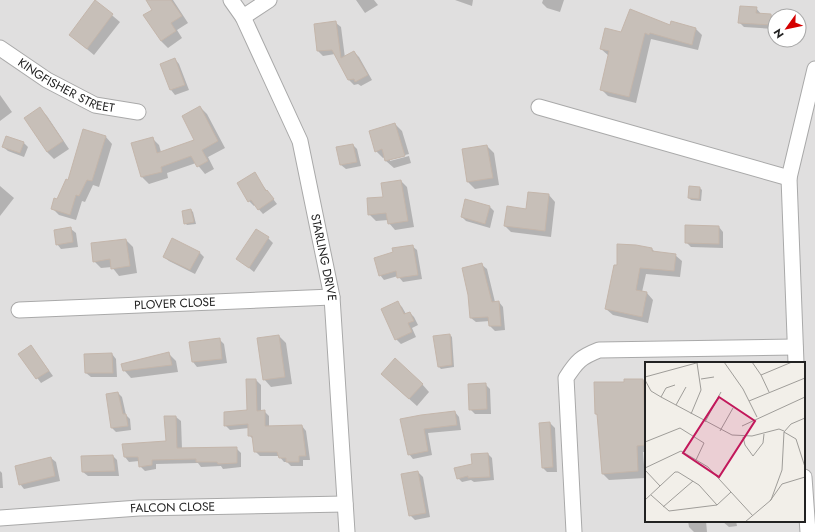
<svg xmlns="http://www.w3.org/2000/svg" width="815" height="532" viewBox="0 0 815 532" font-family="Jost,sans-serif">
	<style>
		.residential { fill: #e0dfdf; fill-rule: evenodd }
		.shadow { fill: #0003 }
		.building { fill: #c7bfb8; stroke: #c4b6ab }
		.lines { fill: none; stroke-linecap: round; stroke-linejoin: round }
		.minor-casing { stroke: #a9a9a9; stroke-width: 17 }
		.minor { stroke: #fff; stroke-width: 15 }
		.labels { text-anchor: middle; stroke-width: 3; stroke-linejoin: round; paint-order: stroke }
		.street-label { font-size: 12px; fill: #222; stroke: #fff }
		.inset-road { fill: none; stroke: #9f9d99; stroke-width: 1 }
		.view { fill: #c2185b; fill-opacity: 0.15; stroke: #c2185b; stroke-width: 2 }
		.inset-edge { fill: none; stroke: #222; stroke-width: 2 }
	</style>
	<rect width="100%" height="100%" fill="#f2efe9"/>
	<path class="residential" d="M0,0H815V532H0ZM775,16H799V40H775ZM646,363H804V521H646Z"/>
	<path class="shadow" d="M147,0H173L188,23L177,30L182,38L168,48L161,41L154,10Z
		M356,0H374L378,5L365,13Z
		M455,0H473L472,6Z
		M543,0H564L560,12L547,8L542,3Z
		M95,1L120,22L94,55L70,35Z
		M756,8L761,14L771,15L775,19V29L744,27L739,22Z
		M336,23L341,27L345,58L354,52L359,57L372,80L361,86L358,84L354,85L349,80L335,54L323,56L318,51L315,25Z
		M671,27L696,29L702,35L698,50L651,39L636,103L608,96L601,89L609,56L601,49L621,33Z
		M175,59L179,64L189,90L175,95L171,90L162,64Z
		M0,95L12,112L0,121Z
		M200,107L207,114L225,148L208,157L214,169L205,174L196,163L167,173L168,178L149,184L142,177L133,144L152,138L159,145L161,152L196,140Z
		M40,109L47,116L69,149L54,159L47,152Z
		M395,124L402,131L409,154L390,159V161L409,156L411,163L394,168L386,161L385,157L383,158L376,151Z
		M106,137L112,144L99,187L93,185L85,202L82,201L76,220L59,215L52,208Z
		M23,142L28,147L24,157L8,151L3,147Z
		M353,145L357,149L361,166L346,169L341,165Z
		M487,146L494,153L499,185L475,189L468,182Z
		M254,174L277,204L263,214L255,205L254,206L249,201L238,184Z
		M401,181L407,187L414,227L395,230L389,223L388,220L376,221L369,214Z
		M0,186L14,198L0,216Z
		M700,188L702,190L701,201L691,200L689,198Z
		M529,193L549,195L555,202L551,237L511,232L505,226L527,210Z
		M490,207L494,211L490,228L466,221L462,217Z
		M191,210L193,212L196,224L187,225L185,223Z
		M719,227L723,232V248L691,247L686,242Z
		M71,229L76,233L78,247L61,249L57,244Z
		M268,238L273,243L254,272L238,259Z
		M126,240L133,247L137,273L119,276L112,267L101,268L94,261Z
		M412,246L417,250L422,279L403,282L398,276L384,280L380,275Z
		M652,249L656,253L675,255L682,261L680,277L646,274L642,292L647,293L653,300L648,323L613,315L606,309Z
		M199,252L204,257L195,274L169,261L164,257Z
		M482,265L487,269L495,302H499L503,307L505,330L495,331L490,326V321L476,322L471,318Z
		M398,303L402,307L406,314L410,313L414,317L418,325L412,328L416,337L401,344L396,339L383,309Z
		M450,335L452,337L454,367L441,369L439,367Z
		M279,336L286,343L292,384L271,387L264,379Z
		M219,339L224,344L227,363L197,367L193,362Z
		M31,346L53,376L41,383L19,354Z
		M168,353L176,361L178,372L131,378L124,370Z
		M112,354L116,359L117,377H91L86,373Z
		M256,380L261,385V412L264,411L269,416V427L302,426L306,431L310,460H303V466H291L287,462H284L279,456H260L255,451L254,440L249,435V428L230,430L225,425L248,411Z
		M643,380L646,381V430L632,432L646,438V452H643L645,478L609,480L602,473L598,416L596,414L625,383Z
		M389,381L422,384L429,392L417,406Z
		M485,384L490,389L491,414H475L470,409Z
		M118,393L122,397L126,415L130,419L131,430L116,432L112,428Z
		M455,412L459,417L461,430L428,433L432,455L413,459L409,454L401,420Z
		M176,417L181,421L182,449L236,448L241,453V467L223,469L221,466L201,467L198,463L156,464V469L145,471L140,466L139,461L129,462L125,457L167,442Z
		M550,423L555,428L557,472H547L543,468Z
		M488,454L492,458L494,480L474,482L471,480L462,482L458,478L473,465Z
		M113,456L117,460L119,476H88L83,472Z
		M51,458L56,462L60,481L24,489L20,484Z
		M0,471L2,473L3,488H0Z
		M418,472L423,477L430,517L415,520L410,515Z
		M688,521H706L707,532H694L689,527Z
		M722,521H736L737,526L729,527Z"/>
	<path class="building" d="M95,0L113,14L87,49L69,35Z
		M146,0H171L182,16L171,23L176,31L161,41L143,15L152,10Z
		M740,6L757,7L756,13L771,14V25L738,23Z
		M630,9L670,25L671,21L696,28L692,45L650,33L649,35L645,33L629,97L600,90L609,51L600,49L605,28L621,32Z
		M336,21L341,58L354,51L368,75L355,82L354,79L348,80L332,50L317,51L314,24Z
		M175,58L185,85L170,90L160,64Z
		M200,106L218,141L202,150L208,161L197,167L191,156L161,167L162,172L141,177L131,143L153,137L157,153L194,140L182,116Z
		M40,107L63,141L47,152L24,118Z
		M395,123L405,156L385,161L382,149L375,152L369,131Z
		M83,129L106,136L92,181L87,180L79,196L76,195L70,215L51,209L54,198L57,199L66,179L68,180Z
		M6,136L24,142L20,153L2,147Z
		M353,144L357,162L340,165L336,147Z
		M487,145L493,178L467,182L462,149Z
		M255,172L266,191L267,190L274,199L258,210L251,200L248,202L237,183Z
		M401,180L408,221L388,224L386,213L368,215L367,198L383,197L381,183Z
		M689,186L700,187L699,199L688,198Z
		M528,192L549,194L545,231L504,226L507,206L526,209Z
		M465,199L490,206L485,224L461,217Z
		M191,209L194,222L184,224L182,211Z
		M685,225L719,226V244L685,243Z
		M71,227L73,242L56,245L54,230Z
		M256,229L269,237L249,268L236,259Z
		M172,238L200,252L190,270L163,257Z
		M126,239L130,266L111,269L110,259L93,262L91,243Z
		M617,244L636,245L652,248V251L676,254L674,271L640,268L636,290L647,292L642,317L605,309L614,265H617Z
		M413,245L418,275L397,278L396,271L379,276L374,258L393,252L392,248Z
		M482,263L492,302L499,301L501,326H489L488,317L470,318L468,295L462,268Z
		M398,301L404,314L410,312L414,321L408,323L412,332L395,340L381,309Z
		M450,334L452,365L438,367L433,336Z
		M279,335L285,377L263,380L257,338Z
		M220,338L222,359L192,362L189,342Z
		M31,345L49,371L36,379L18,354Z
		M169,352L172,365L123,371L121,364Z
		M112,353L113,373H85L84,354Z
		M395,358L423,384L409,399L381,374Z
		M246,379H256L257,411L265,410V426L302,425L306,456H299V462H286V458H279L277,452H254L252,436H248V424L224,426V412L247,410Z
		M624,379H643L646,445L637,446L638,471L602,474L597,414H595L594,382H624Z
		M486,383L487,409L469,410L468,384Z
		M118,392L123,414H126L128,426L111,428L106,394Z
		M455,411L457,425L424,429L428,451L408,455L400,419L421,415Z
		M164,416H176L177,448L237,447V463L218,464L217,462H196V459L152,460V465L139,467L138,457H124L122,444L166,441Z
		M550,422L553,467L542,468L539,423Z
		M488,453L490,477L468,478V476L457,479L454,468L472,464L471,454Z
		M113,455L115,471L82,472L81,456Z
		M51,457L55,476L19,485L15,466Z
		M418,471L426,513L409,516L401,474Z"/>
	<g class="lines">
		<defs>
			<g id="minor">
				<path id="s1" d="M231,0L243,17L300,141L332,297L347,532"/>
				<path d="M243,17L269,0"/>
				<path id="s2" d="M0,48L47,80L95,105L138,112"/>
				<path d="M539,107L789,178"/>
				<path id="s3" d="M19,310L332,297"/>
				<path d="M796,363L789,178L815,69"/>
				<path d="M804,477L808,532"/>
				<path id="s4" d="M0,518L139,508L345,504"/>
				<path d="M574,532L566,378C577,361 581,357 599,350L795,347"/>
			</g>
		</defs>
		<use href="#minor" class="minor-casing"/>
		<use href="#minor" class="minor"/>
	</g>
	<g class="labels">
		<g class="street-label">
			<text dy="4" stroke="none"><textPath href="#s2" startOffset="77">KINGFISHER STREET</textPath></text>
			<text dy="4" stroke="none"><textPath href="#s1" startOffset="276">STARLING DRIVE</textPath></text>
			<text dy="4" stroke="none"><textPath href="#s3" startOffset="156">PLOVER CLOSE</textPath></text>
			<text dy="4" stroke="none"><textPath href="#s4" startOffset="173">FALCON CLOSE</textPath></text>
		</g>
	</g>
	<g transform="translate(645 362)">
		<rect width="160" height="160" fill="#f2efe9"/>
		<path class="inset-road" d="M79,0L98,27L112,55M107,0L116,13L124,30M116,13L147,0M0,15L55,0M56,17L69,15M0,18L6,29L16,35L87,73L107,74L134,67L139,69M16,35L21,26L30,23M104,39L160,16M31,43L41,25M46,52L56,28L52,1M60,60L76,30M97,64L160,35M75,69L88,46M139,70L151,77L160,105M98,75L100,83L108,94L118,81L119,72M0,80L35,66L59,81L51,98M0,106L36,89L63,105L108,154M0,108L15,124M0,138L30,110H33L54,123L72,143L24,149L6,133M125,139L137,122L160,115M72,143L86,130M18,145L48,119M100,160L126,138L137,108L139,70L146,62L160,56"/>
		<path class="view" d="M74,35L110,59L74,115L38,91Z"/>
		<rect width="160" height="160" class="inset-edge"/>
	</g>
	<g transform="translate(787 28) rotate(237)"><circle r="19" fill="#ffffff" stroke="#a7a7a7"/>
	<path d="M0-3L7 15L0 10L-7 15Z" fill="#d40000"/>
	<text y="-6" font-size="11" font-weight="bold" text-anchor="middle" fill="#222222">N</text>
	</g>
</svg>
